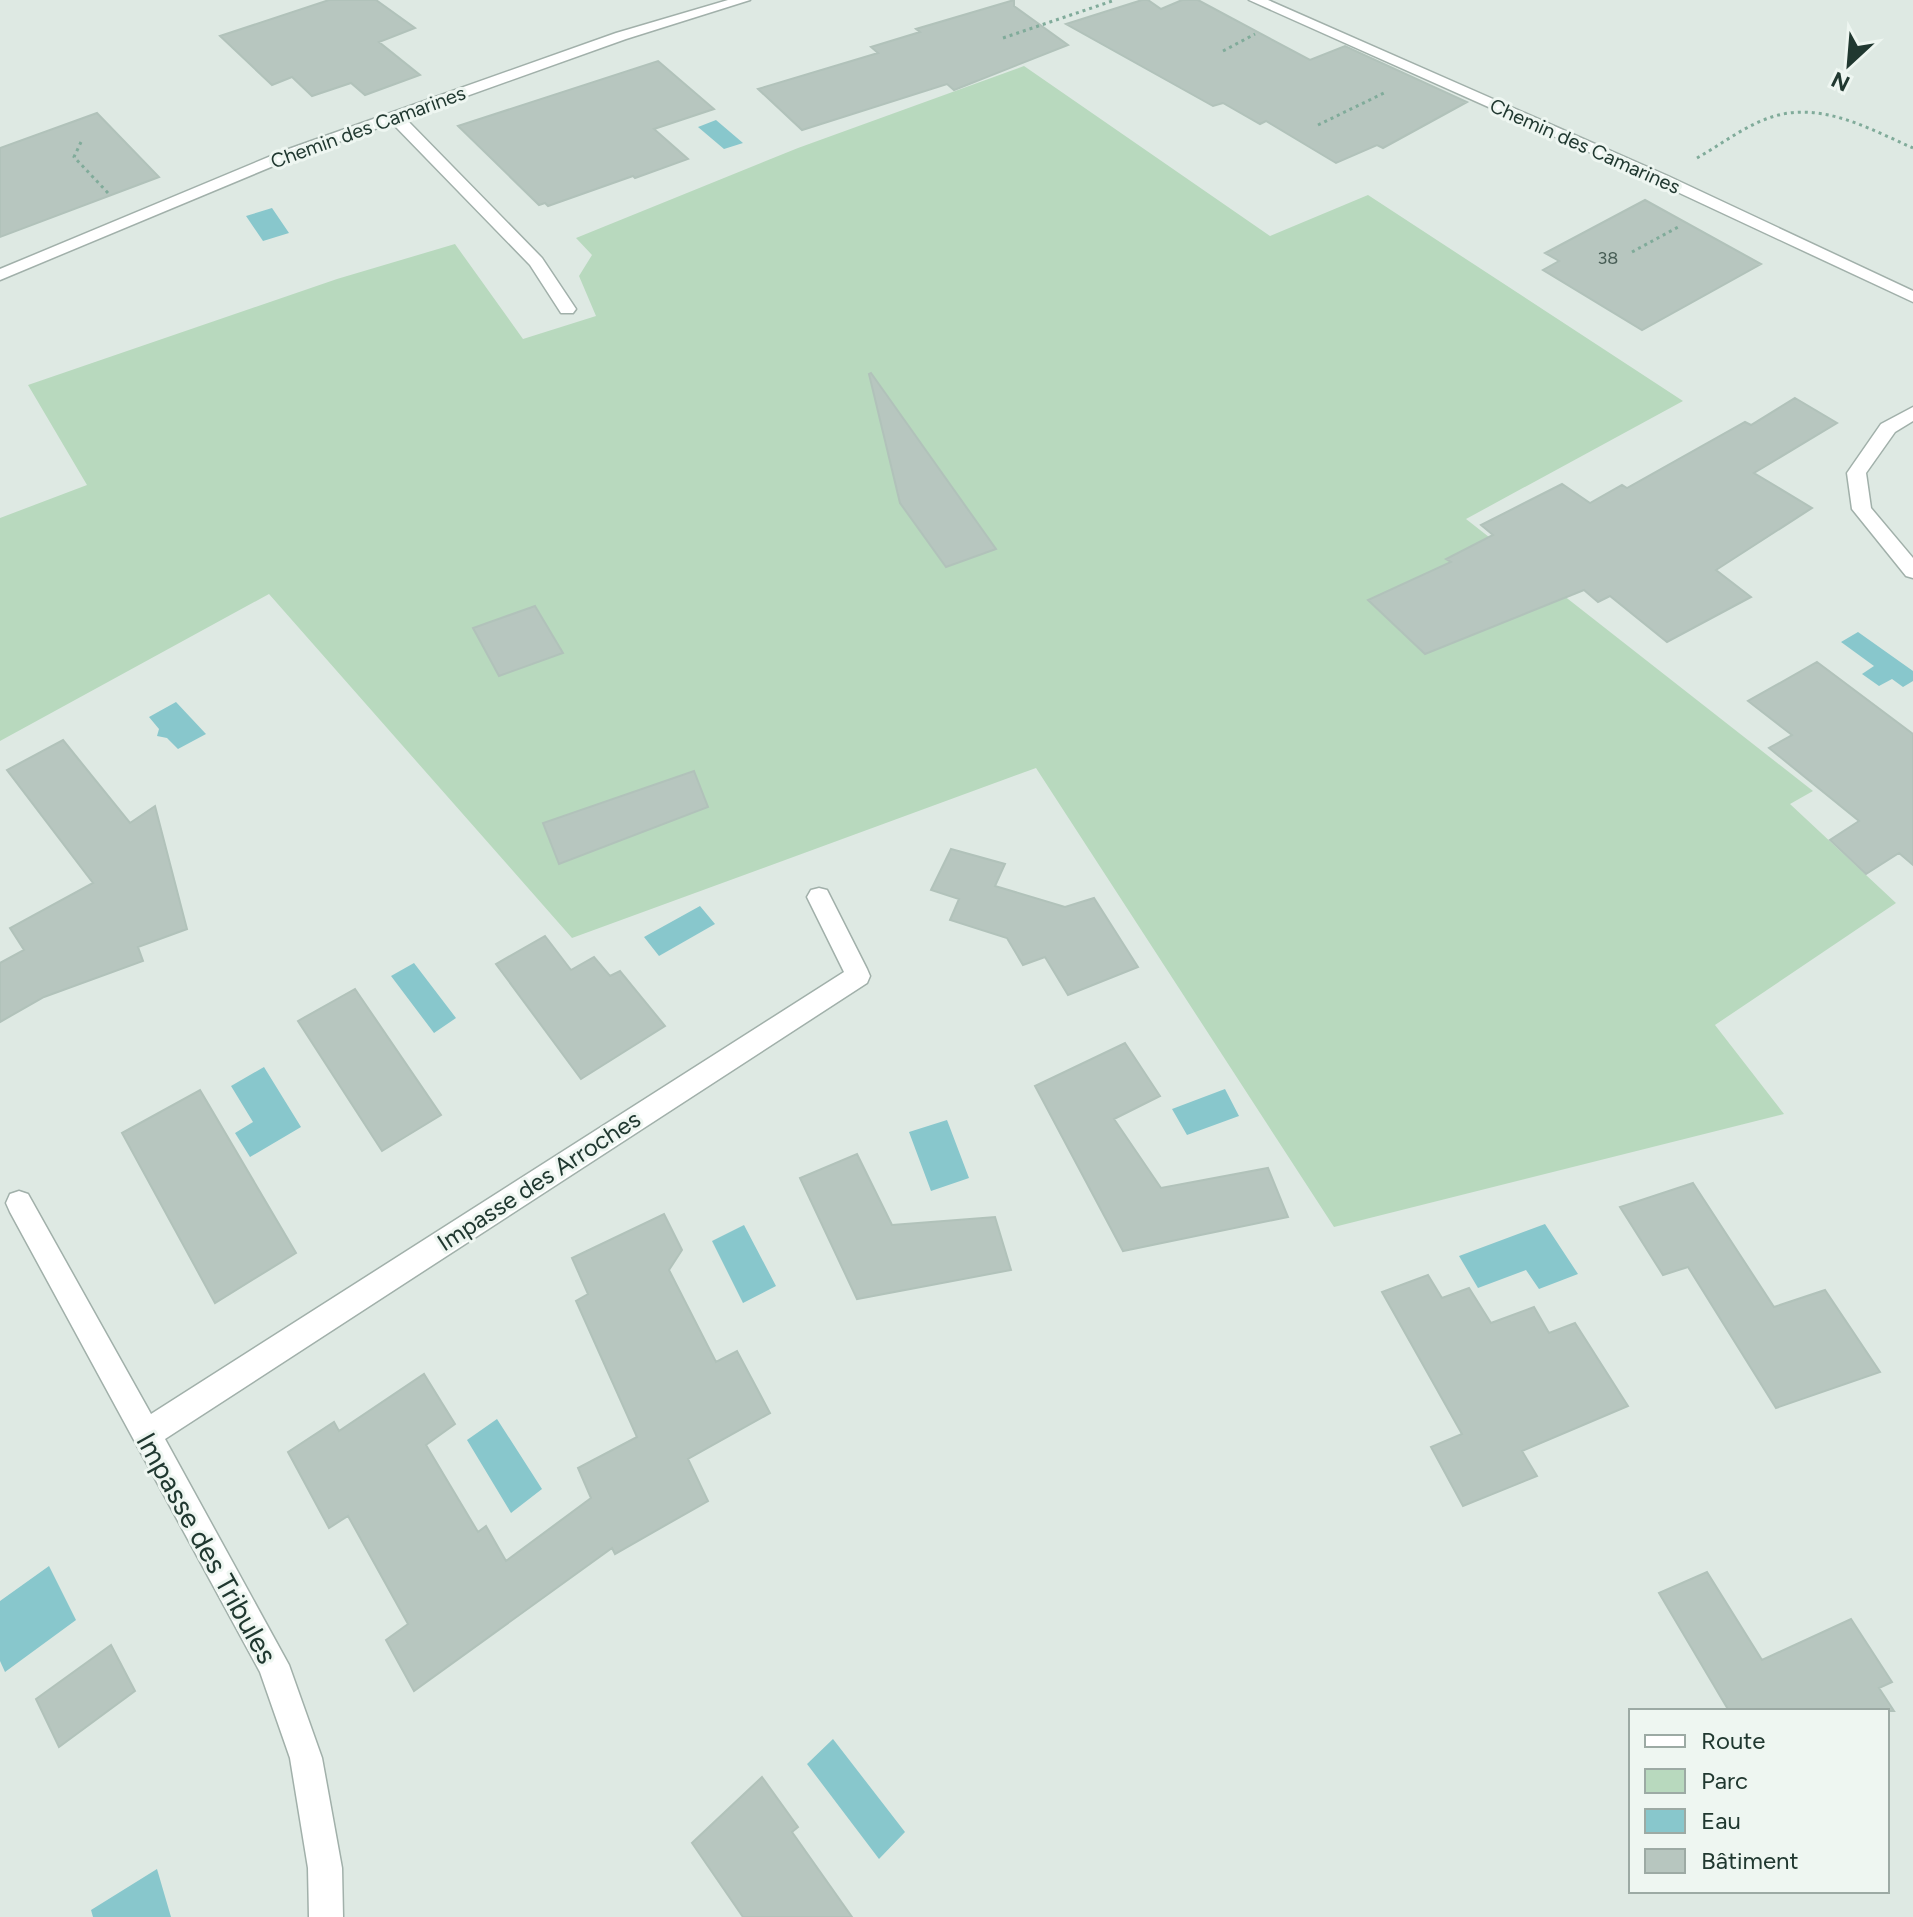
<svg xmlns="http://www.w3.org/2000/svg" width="1913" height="1917" viewBox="0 0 1913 1917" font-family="Figtree,sans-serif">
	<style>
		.green { fill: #b8d9be }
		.water { fill: #88c7cc }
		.building { fill: #b7c6bf; stroke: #b1c2ba; stroke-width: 2 }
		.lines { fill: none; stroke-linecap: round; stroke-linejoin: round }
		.minor-casing { stroke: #a1b0aa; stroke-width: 3 }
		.path { stroke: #80ab9a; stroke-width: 3; stroke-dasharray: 3 4; stroke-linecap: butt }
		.minor { fill: #fff; fill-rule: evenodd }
		.labels { text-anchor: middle; stroke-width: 6; stroke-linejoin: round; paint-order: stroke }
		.far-number-label { font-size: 18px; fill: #465c54 }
		.far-street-label { font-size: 20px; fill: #203830; stroke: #eef6f1 }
		.street-label { font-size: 24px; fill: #203830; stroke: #eef6f1 }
		.near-street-label { font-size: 28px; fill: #203830; stroke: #eef6f1 }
	</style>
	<rect width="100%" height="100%" fill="#dee9e3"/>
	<path class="green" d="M1024,66L1270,236L1368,195L1683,401L1466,519L1813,791L1790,804L1896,903L1715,1025L1784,1114L1334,1227L1036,768L572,938L269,594L0,741V518L87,485L28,385L337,279L455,244L523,339L596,316L579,276L592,255L576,238L798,148Z"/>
	<path class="water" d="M716,120L743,143L724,149L698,127Z
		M272,208L289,233L263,241L246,216Z
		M1858,632L1913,671V681L1903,687L1892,679L1879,686L1862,674L1874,666L1841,642Z
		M176,702L206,734L178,749L167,738L157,736L159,729L149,717Z
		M700,906L715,924L659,956L644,937Z
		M414,963L456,1018L434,1033L391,976Z
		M264,1067L301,1127L250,1157L235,1133L253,1122L231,1086Z
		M1225,1089L1239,1116L1187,1135L1172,1109Z
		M947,1120L969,1178L931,1191L909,1132Z
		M1545,1224L1578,1274L1539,1289L1526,1270L1478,1288L1459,1256Z
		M744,1225L776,1286L743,1303L712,1241Z
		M497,1419L542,1489L511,1513L467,1440Z
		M49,1566L76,1620L5,1672L0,1661V1601Z
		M833,1739L905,1832L879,1859L807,1764Z
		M157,1869L171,1917H93L91,1910Z"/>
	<path class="building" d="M329,0H376L415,28L379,42L420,75L365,95L351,83L312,96L292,77L272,85L220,36Z
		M1014,0V6L1068,45L954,90L947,84L802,130L758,89L878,53L871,47L920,32L916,29Z
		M1142,0H1148L1161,9L1182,0H1198L1310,60L1345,46L1467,102L1383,148L1377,145L1336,163L1266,121L1260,124L1223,103L1213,106L1066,24Z
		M658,61L714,109L654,129L688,159L635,178L633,176L548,206L545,203L539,205L458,126Z
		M97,113L159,177L0,237V148Z
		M1645,200L1761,264L1642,330L1543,270L1559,261L1545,253Z
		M871,373L996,549L946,567L900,503L869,374Z
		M1795,398L1837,423L1754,473L1812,508L1716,570L1751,597L1667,642L1610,596L1598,602L1584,590L1425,654L1368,600L1451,562L1446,559L1493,535L1481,525L1562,484L1590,503L1622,485L1627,488L1745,422L1751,425Z
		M535,606L563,653L499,676L473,628Z
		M1817,662L1913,734V865L1899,853L1866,874L1830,840L1859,821L1769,748L1792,735L1748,701Z
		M63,740L130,823L155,806L187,929L138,947L143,961L44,997L0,1022V963L24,950L10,928L93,883L7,770Z
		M694,771L708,807L559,864L543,823Z
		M951,849L1005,864L995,886L1065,907L1094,898L1138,967L1068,995L1045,957L1023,965L1007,938L950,920L959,899L931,890Z
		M545,936L571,970L594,957L610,976L620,971L665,1026L581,1079L496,964Z
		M355,989L441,1115L382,1151L298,1021Z
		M1125,1043L1160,1096L1114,1119L1161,1188L1268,1168L1288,1217L1123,1251L1035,1086Z
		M200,1090L296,1253L215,1303L122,1133Z
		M857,1154L892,1225L995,1217L1011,1270L857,1299L800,1178Z
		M1693,1183L1774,1307L1825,1290L1880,1372L1776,1408L1688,1267L1663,1275L1620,1207Z
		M664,1214L682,1250L669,1270L716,1362L737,1351L770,1413L688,1459L708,1501L615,1554L612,1548L414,1691L386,1640L408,1624L348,1516L329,1528L288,1452L334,1422L339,1431L424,1374L455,1424L426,1445L478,1532L486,1526L506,1561L591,1498L578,1468L637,1437L576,1301L588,1294L572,1258Z
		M1428,1275L1442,1298L1469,1288L1491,1323L1534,1307L1549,1333L1575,1323L1628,1406L1522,1451L1537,1476L1463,1506L1431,1447L1462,1434L1382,1292Z
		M1707,1572L1762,1660L1851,1619L1892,1682L1879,1688L1894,1711H1729L1659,1593Z
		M111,1645L135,1691L59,1747L36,1699Z
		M762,1777L798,1827L792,1832L852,1917H743L692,1843Z"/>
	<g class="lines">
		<defs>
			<path id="minor" d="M728,0H750L626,39L405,118L542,258L576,309L573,313H561L530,265L392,123L295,157L0,280V269L283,151L616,33Z
				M1249,0H1268L1668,176L1913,291V302L1656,182Z
				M1913,407V421L1895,432L1866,473L1871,508L1913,558V578L1906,576L1852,509L1847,473L1881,424Z
				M819,888L827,890L867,969L870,976L867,983L165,1439L289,1665L322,1758L342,1868L343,1917H309L308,1868L290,1758L260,1672L10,1212L6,1203L10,1194L19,1191L28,1194L151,1414L844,972L807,897L811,890Z"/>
		</defs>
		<use href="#minor" class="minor-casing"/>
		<path class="path" d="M1003,38L1115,0
			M1223,51L1255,34
			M1318,125L1386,92
			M81,142L74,157L109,194
			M1697,158C1722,144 1747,124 1775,116C1823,102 1870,129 1913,148
			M1632,252L1680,226"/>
		<use href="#minor" class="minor"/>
	</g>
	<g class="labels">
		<g class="far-number-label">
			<text x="1608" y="264">38</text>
		</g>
		<g class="far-street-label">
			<text transform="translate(368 127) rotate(-20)" y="7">Chemin des Camarines</text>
			<text transform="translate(1585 146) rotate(24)" y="7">Chemin des Camarines</text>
		</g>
		<g class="street-label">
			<text transform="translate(539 1181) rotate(-33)" y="8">Impasse des Arroches</text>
		</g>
		<g class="near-street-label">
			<text transform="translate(207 1548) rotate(61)" y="10">Impasse des Tribules</text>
		</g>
	</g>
	<rect x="1629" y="1709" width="260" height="184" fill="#eef6f1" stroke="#9caaa4" stroke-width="2"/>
	<rect x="1645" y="1735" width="40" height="12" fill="#ffffff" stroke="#9caaa4" stroke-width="2"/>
	<text x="1701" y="1749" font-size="24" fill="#203830">Route</text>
	<rect x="1645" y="1769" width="40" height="24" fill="#b8d9be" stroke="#9caaa4" stroke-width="2"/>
	<text x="1701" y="1789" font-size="24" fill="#203830">Parc</text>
	<rect x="1645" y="1809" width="40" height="24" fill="#88c7cc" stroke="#9caaa4" stroke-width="2"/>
	<text x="1701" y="1829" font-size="24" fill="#203830">Eau</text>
	<rect x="1645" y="1849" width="40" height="24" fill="#b7c6bf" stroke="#9caaa4" stroke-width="2"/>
	<text x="1701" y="1869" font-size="24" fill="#203830">Bâtiment</text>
	<g transform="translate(1849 64) rotate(206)" stroke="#eef6f1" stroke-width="6" paint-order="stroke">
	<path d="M0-6L14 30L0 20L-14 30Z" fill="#203830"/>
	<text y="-12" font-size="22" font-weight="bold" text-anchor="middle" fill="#203830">N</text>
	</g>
</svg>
